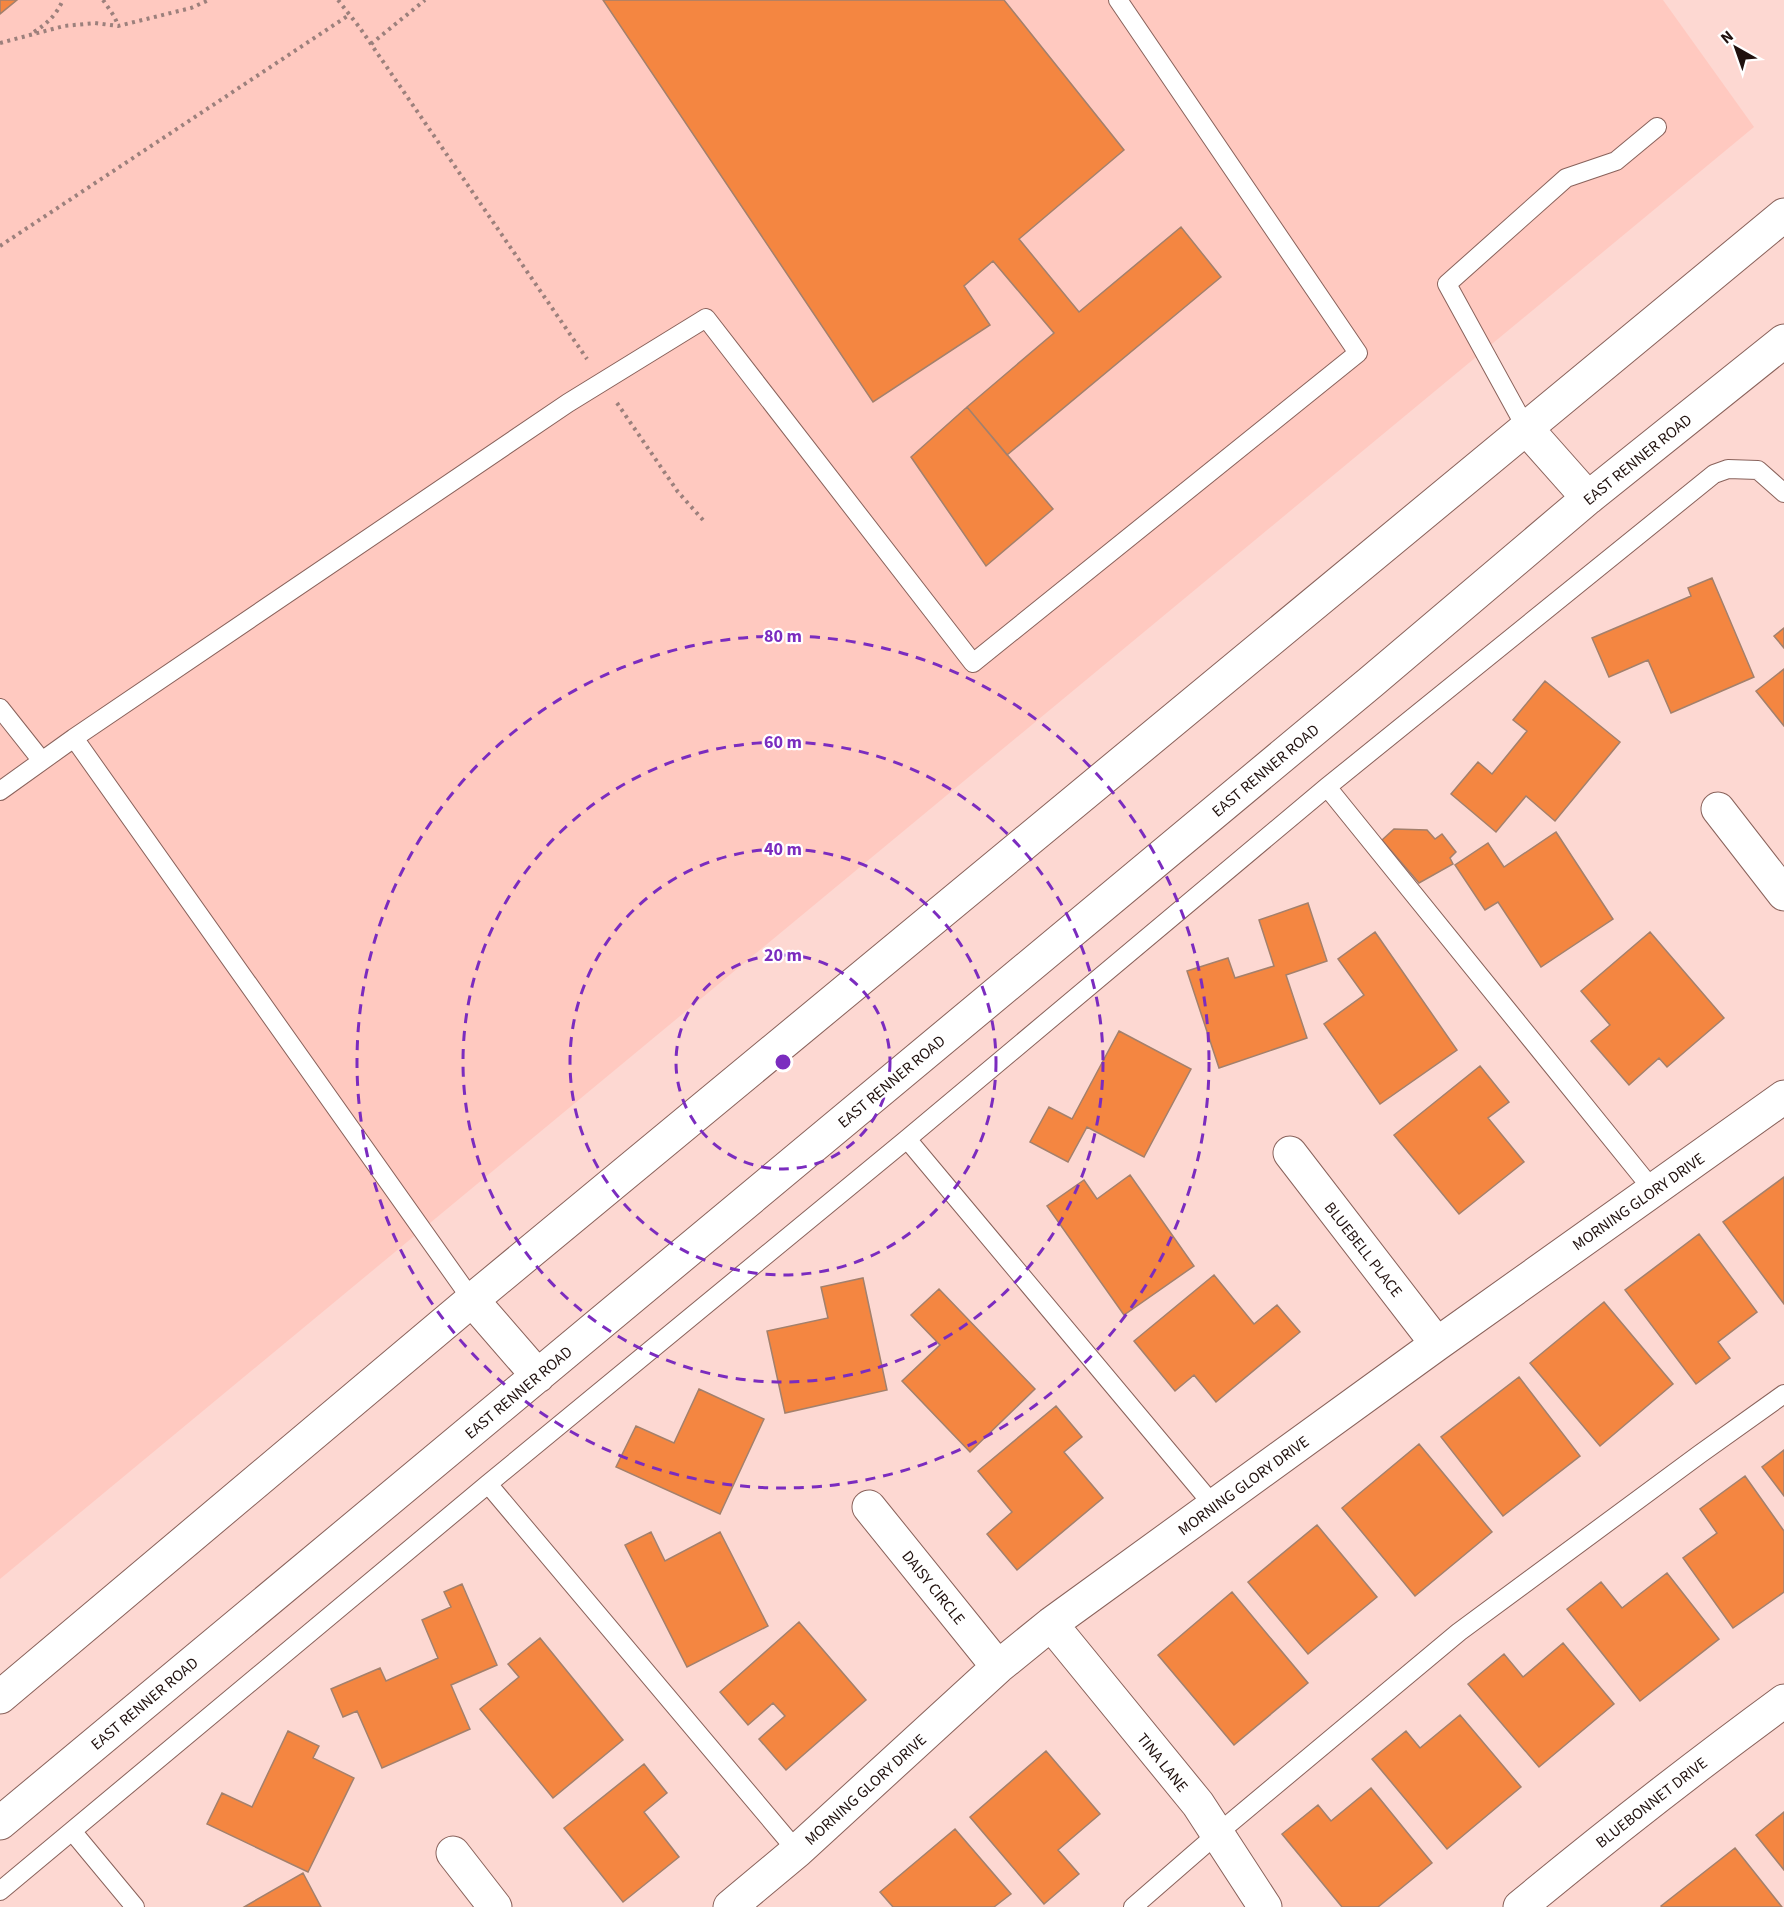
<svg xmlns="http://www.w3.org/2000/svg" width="1784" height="1907" viewBox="0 0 1784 1907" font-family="'Source Sans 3',sans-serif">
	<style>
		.built { fill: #ffc9c0 }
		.building { fill: #f48641; stroke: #a3806c; stroke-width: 1.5 }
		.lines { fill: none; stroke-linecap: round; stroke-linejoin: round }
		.lane-casing { stroke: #89625b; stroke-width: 20 }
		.street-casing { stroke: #89625b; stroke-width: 35 }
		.secondary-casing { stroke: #89625b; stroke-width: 35 }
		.path { stroke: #9c807c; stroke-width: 4; stroke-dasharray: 3 4.5; stroke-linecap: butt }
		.lane { stroke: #fff; stroke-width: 18 }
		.street { stroke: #fff; stroke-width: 33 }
		.secondary { stroke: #fff; stroke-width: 33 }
		.ring { fill: none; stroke: #7b2cbf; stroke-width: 3; stroke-dasharray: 10 8 }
		.labels { text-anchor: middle; stroke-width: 4.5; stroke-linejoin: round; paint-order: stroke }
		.street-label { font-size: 16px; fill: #20110e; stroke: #fff }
		.centre { fill: #7b2cbf; stroke: #fff; stroke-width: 3 }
		.ring-label { font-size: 18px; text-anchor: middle; font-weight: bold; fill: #7b2cbf; stroke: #fff; stroke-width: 4.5; stroke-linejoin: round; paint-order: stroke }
	</style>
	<rect width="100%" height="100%" fill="#fdd8d2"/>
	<path class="built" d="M0,0H1663L1754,127L0,1579Z"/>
	<path class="building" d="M0,0H17L0,14Z
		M603,0H1004L1124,150L1019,239L1079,312L1181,227L1221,277L1007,455L967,407L1054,333L993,261L964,286L990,325L873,402Z
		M967,407L1053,509L986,566L911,457Z
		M1712,578L1754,677L1671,713L1648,660L1609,677L1592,638L1691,596L1688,588Z
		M1784,628V648L1774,636Z
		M1784,669V726L1756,691Z
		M1545,681L1620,742L1555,821L1526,796L1496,832L1451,794L1478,762L1492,774L1527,731L1513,720Z
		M1394,829L1427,830L1435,839L1442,834L1456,852L1450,858L1453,864L1419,883L1382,840Z
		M1556,832L1613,919L1541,967L1498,902L1485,910L1455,865L1488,843L1504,867Z
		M1308,903L1327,961L1286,975L1307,1038L1219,1068L1187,971L1228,958L1235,978L1274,966L1259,920Z
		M1375,932L1457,1050L1380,1104L1324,1024L1364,995L1338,959Z
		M1650,932L1724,1018L1667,1067L1659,1058L1629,1085L1591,1041L1610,1025L1581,991Z
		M1119,1031L1191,1069L1144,1157L1087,1127L1068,1162L1030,1142L1049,1107L1072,1119Z
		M1480,1066L1509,1102L1488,1118L1524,1162L1459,1214L1394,1135Z
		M1130,1175L1194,1266L1124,1315L1047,1206L1084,1180L1097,1199Z
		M1784,1177V1304L1723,1222Z
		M1699,1234L1757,1312L1718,1342L1730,1358L1696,1384L1625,1290Z
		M1214,1275L1254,1324L1277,1305L1300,1332L1216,1402L1194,1375L1175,1391L1134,1341Z
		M863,1278L887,1390L785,1413L767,1331L828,1318L821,1287Z
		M939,1289L1035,1389L970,1452L902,1381L940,1345L911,1315Z
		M1604,1302L1673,1384L1600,1446L1530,1363Z
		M1519,1377L1580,1456L1503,1516L1441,1437Z
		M699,1389L764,1419L720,1514L616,1467L636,1426L674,1443Z
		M1056,1406L1082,1437L1064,1452L1103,1498L1017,1570L987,1534L1012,1512L978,1471Z
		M1419,1444L1492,1532L1415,1596L1342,1508Z
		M1784,1450V1496L1762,1467Z
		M1745,1476L1784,1531V1592L1733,1628L1683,1558L1717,1533L1700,1509Z
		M1317,1525L1377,1597L1308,1654L1248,1582Z
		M651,1532L665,1561L720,1532L768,1626L687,1667L625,1545Z
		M1667,1573L1719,1639L1640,1701L1567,1609L1601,1582L1622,1608Z
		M462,1584L497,1665L451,1685L470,1729L382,1768L357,1711L343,1717L331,1689L380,1668L386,1681L438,1658L422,1620L451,1607L444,1592Z
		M1232,1592L1308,1683L1234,1745L1158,1655Z
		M799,1622L866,1700L786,1770L759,1739L785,1716L773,1703L748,1725L720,1692Z
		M540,1638L623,1740L553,1798L480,1709L519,1677L508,1664Z
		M1563,1643L1614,1704L1539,1767L1468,1684L1504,1654L1523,1677Z
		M1460,1715L1521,1787L1447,1849L1372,1759L1406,1731L1420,1748Z
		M288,1731L319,1746L313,1758L354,1778L308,1872L207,1824L222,1793L252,1807Z
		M1046,1751L1100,1814L1058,1850L1079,1874L1044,1904L970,1817Z
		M644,1764L667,1793L644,1812L679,1857L623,1902L564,1828Z
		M1371,1788L1432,1863L1378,1907H1342L1282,1834L1318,1805L1331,1821Z
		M1784,1812V1870L1756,1835Z
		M955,1829L1011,1894L994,1907H893L880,1892Z
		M1735,1848L1782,1907H1662L1661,1906Z
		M303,1873L321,1907H244Z"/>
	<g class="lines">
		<defs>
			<path id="lane" d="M1526,428L1447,284L1566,178L1616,161L1657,127
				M0,708L42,761
				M74,738L568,403L706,318L973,663L1358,353L1118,0
				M1327,787L1653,1190
				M0,791L74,738L472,1300
				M907,1139L1214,1506
				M488,1484L797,1851
				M72,1831L135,1907
				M0,1891L488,1484L907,1139L1327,787L1714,474L1728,469L1758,470L1784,493
				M1133,1907L1217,1834L1459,1632L1700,1454L1784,1394"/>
			<path id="street" d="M1718,809L1784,894
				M1290,1153L1437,1344
				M869,1507L998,1667
				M1051,1624L1198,1804L1265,1907
				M453,1853L495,1907
				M730,1907L797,1851L998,1667L1051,1624L1437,1344L1784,1097
				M1520,1907C1606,1836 1694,1767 1784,1701"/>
			<path id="secondary" d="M1526,428L1588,498
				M472,1300L538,1376
				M0,1697L472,1300L1784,215
				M0,1823L1371,682L1588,498L1784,341"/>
		</defs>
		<use href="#lane" class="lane-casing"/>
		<use href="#street" class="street-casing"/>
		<use href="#secondary" class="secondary-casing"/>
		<path class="path" d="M103,0L114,16L118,25
			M338,0L360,28L587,359
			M34,32C48,23 56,15 63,0
			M0,43L64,26L95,23L118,26L191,8L209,0
			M371,44L425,0
			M0,246L349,15
			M617,403L678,492L703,520"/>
		<use href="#lane" class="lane"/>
		<use href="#street" class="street"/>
		<use href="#secondary" class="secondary"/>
	</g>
	<g class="ring">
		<circle cx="783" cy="1062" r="107"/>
		<circle cx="783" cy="1062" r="213"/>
		<circle cx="783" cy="1062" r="320"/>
		<circle cx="783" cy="1062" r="426"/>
	</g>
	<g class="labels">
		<g class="street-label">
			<text transform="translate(1637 459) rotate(-39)" y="6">EAST RENNER ROAD</text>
			<text transform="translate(1265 770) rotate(-40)" y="6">EAST RENNER ROAD</text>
			<text transform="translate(891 1081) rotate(-40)" y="6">EAST RENNER ROAD</text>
			<text transform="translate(1638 1201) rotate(-35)" y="6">MORNING GLORY DRIVE</text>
			<text transform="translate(1364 1249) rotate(52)" y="6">BLUEBELL PLACE</text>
			<text transform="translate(518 1392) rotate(-40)" y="6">EAST RENNER ROAD</text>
			<text transform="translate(1243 1485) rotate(-36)" y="6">MORNING GLORY DRIVE</text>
			<text transform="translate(934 1587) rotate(51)" y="6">DAISY CIRCLE</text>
			<text transform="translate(144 1703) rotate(-40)" y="6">EAST RENNER ROAD</text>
			<text transform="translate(1163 1762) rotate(51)" y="6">TINA LANE</text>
			<text transform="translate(865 1789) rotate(-42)" y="6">MORNING GLORY DRIVE</text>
			<text transform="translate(1651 1802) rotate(-38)" y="6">BLUEBONNET DRIVE</text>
		</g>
	</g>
	<circle cx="783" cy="1062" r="9" class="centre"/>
	<g class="ring-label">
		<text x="783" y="642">80 m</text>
		<text x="783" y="748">60 m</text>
		<text x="783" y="855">40 m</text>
		<text x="783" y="961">20 m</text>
	</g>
	<g transform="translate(1736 48) rotate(320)" stroke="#ffffff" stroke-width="4.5" paint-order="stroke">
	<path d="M0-4.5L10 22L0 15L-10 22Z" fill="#20110e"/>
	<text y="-9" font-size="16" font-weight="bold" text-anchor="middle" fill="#20110e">N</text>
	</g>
</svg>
